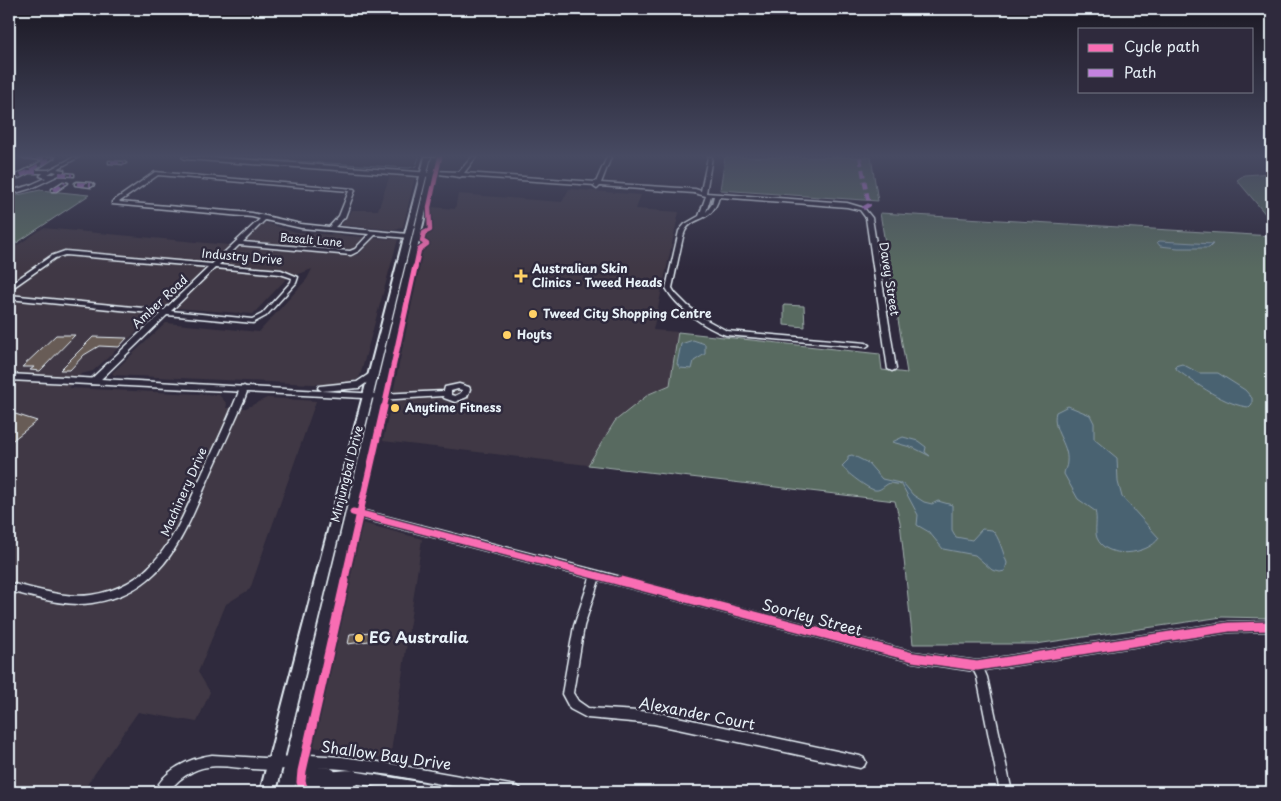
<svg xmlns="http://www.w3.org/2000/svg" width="1281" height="801" viewBox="0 0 1281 801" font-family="'Playpen Sans',sans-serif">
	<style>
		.built { fill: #403945 }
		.green { fill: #596a61; stroke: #a0aeac }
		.water { fill: #496271; stroke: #899ba7 }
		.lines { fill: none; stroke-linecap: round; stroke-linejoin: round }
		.stream { stroke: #899ba7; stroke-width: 1 }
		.building { fill: #675b57; stroke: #e8f1f8 }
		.minor-casing { stroke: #e8f1f8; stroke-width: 3 }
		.tertiary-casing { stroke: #e8f1f8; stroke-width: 3 }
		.secondary-casing { stroke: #e8f1f8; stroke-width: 4 }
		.minor { fill: #2f2a3d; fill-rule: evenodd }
		.tertiary { fill: #2f2a3d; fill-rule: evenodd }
		.secondary { fill: #2f2a3d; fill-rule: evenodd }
		.quiet { stroke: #c483df; stroke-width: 4; stroke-dasharray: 8 4; stroke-linecap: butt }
		.cycleway-far3-casing { stroke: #2f2a3d; stroke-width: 7 }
		.cycleway-far2-casing { stroke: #2f2a3d; stroke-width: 9 }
		.cycleway-far1-casing { stroke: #2f2a3d; stroke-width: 10 }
		.cycleway-casing { stroke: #2f2a3d; stroke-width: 12 }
		.cycleway-far3 { stroke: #f96db3; stroke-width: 4.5 }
		.cycleway-far2 { stroke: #f96db3; stroke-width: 5.5 }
		.cycleway-far1 { stroke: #f96db3; stroke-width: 7 }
		.cycleway { stroke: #f96db3; stroke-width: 9 }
		.poi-dot { fill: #ffd166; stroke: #2f2a3d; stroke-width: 2 }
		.labels { text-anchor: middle; stroke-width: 5; stroke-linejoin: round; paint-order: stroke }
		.far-street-label { font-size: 11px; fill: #e8f1f8; stroke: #2f2a3d }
		.street-label { font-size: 12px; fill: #e8f1f8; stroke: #2f2a3d }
		.poi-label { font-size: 12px; font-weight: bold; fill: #e8f1f8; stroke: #2f2a3d; text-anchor: start }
		.near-street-label { font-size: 15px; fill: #e8f1f8; stroke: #2f2a3d }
		.near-poi-label { font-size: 15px; font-weight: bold; fill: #e8f1f8; stroke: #2f2a3d; text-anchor: start }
	</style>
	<rect width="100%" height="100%" fill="#2f2a3d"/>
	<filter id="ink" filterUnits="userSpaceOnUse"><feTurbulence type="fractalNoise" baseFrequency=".02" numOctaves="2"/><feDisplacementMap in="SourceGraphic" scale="10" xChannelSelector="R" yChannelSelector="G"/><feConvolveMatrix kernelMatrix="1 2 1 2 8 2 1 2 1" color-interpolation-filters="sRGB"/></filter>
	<g filter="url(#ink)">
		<path class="built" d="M390,175L415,177L403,227L396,230L341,225L352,210H378Z
			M569,189L641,195L636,209L679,212L653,330L678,332L670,385L649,394L615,421L588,465L383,441L432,207L455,209L458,194L562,202Z
			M263,222L296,232L364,237L352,251H329L327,254L359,255L372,238L398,239L360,376L357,380L335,385L114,375L112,373L166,323L259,332L307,279L312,269L286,279L253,314L164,307L93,371L81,374L68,388L219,395L227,404L226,408H246L267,398L316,401L250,589L226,604L198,672L210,692L197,722L138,712L86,786L116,792H9V251L43,228L229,245L244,242Z
			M362,523L422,539L390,759L313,747Z"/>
		<path class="green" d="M725,157H871L878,201L720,190Z
			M1272,173V222L1237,180L1244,175Z
			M40,190L89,195L9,248V197Z
			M880,213L1272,236V618L1222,617L1036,644H913L900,522L895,501L588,465L615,421L649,394L670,385L678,332L880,354L882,370L907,373Z
			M784,305L804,306L805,327L784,325Z"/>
		<path class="water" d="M1160,241L1213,244L1209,248H1178L1160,246L1157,242Z
			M693,340L705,344V354L694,361L692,369L680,368L677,364L681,344Z
			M1182,364L1199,373H1218L1245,390L1252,398V404L1249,407C1227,406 1195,383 1177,370L1175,366Z
			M1068,406L1090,415L1094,423V439L1117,458L1118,482L1122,497L1159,538C1148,555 1106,560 1097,538C1094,530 1098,520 1095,511L1078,499L1064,474C1064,470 1067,467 1067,462C1069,443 1051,431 1056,412Z
			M903,437L918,441L926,447L925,452L930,456L914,448L892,442Z
			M852,455L868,463L882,479L904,484L913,495L924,502L932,504L938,501L952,505V530L956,537L972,540L982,529L992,530C999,536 1003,553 1007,563L1005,571L1000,572L992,570L975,555L943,549L929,532L917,525L918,515L902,485L890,483C884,485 881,491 875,490C869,490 844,471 842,466L848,460V456Z"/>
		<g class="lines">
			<path class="stream" d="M233,157L409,168L416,166L419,157"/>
		</g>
		<path class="building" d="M56,335H75L40,371L30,370L34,367H22Z
			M93,337L127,338L119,347L99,346L84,355L70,370H60Z
			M9,412L37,421L9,443Z
			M371,632L369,641L348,644L350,634Z"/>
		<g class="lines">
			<defs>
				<path id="minor" d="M22,157H55L35,170H49L74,157H79L57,169L64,170V171L63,173L74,174V176L59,175L32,188L9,195V191L28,186L46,178L40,176L43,173H29L19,178L9,177V175L18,174L44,160L24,158ZM53,171L57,172L54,174H48Z
					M472,157H476L464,173L596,182L607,157H611L601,183L695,189L701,191L708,157H712L706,193L847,203L864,208L872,218L896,369L892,371L888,369L866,218L860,210L847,207L719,197C712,224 693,215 685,231C683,235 682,242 681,246C678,260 675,274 672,288L675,293L688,306L705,319L727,331L866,343L869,345L866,347L726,335C705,328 677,308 666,288L679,231L685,224L699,216L706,196L694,193L600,186L597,189L594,187L595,185L462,176L460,177L432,173L430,172L432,171L459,172ZM711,196H714L712,204L706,212Z
					M109,161L124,162L126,163L124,164L111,163H109Z
					M155,172L354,189L355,190L345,217L335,227L408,234L411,236L408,238L375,235L359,251L351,255L239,245L219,265L281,270L298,277L296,283L266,316L253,323L167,315L96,384H90L89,382L90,380L160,314L9,299V295L164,310L209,267L65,255L55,258L11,289L9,290V285L51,256L65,251L212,264L260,219L252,217L112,204V202ZM158,175L349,191L339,216L329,227L301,224L252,213L119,202ZM265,220L301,228L369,234L355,249L350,251L243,242ZM215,268L280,274L292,278L291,282L262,314L252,319L171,311Z
					M63,182L68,183L56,191H52V189Z
					M77,182L91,183L94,185L91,187L75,185V183Z
					M459,384L469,387L470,389L467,397L455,402L444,398L443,396L380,400L376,397L380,394L444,391L445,387ZM458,389L462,390L461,393L455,396L451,395V391Z
					M244,386L248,389L244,400C233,425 222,449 211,473C184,534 166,592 92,603C64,607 35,597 9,591V583C35,588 64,599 91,595C159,585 178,527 203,472C216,445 229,417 240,389Z
					M353,508L913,652L977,661L1229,622L1272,621V631L1229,632L984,670L987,677L1012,792H1000L977,677L974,671L913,662L599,580L584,626L573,693L578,701L588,708L654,712L860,756L864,758L866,762L864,766L860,768L654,724L587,718L570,709L562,694L574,626L590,578L353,516L350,514L349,512L350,510Z
					M212,755L264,758L310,755L342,757L392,764L516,786L520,788L522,792H484L392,775L342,769L315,767L330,768L334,770L336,774L334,778L330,780L290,776L286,774L285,769C274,770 264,770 253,769C233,768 211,762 192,772C182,776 175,784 168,792H155C163,770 190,758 212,755Z
					M352,771L443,786L447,788L449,792H409L352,783L348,781L346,777L348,773Z"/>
				<path id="tertiary" d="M182,157H208L431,173L434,175L431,177L185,159Z
					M372,372L375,373L376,375L375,377L359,388L322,391L380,394L383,395L384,397L383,399L9,380V374L322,391L318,388L319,386L357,382Z"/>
				<path id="secondary" d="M425,157H431L276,792H260Z
					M432,157H438L294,792H278Z
					M354,770L359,773L362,778L359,783L354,786L326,788L314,792H294C303,771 335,771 354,770Z"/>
			</defs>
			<use href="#minor" class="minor-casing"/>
			<use href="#tertiary" class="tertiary-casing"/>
			<use href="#secondary" class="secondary-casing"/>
			<use href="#minor" class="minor"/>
			<use href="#tertiary" class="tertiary"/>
			<use href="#secondary" class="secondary"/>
			<path class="quiet" d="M24,157L49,159
				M860,157L869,205L862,209
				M111,162L124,163
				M36,172H28L53,157
				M59,174L72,175
				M9,176H19L28,172
				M77,184L91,185
				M54,190L65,183"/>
			<defs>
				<path id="cycleway-far3" d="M415,269L419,250L427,244L422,241L424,233L430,230L429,207L440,157"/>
				<path id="cycleway-far2" d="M384,408L415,267"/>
				<path id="cycleway-far1" d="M353,512L625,583
					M344,583L384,407"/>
				<path id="cycleway" d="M621,581L913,657L977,666L1229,627L1272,626
					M305,792L301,782L302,771L345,581"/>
			</defs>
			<use href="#cycleway-far3" class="cycleway-far3-casing"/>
			<use href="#cycleway-far2" class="cycleway-far2-casing"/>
			<use href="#cycleway-far1" class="cycleway-far1-casing"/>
			<use href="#cycleway" class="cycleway-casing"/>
			<use href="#cycleway-far3" class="cycleway-far3"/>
			<use href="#cycleway-far2" class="cycleway-far2"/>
			<use href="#cycleway-far1" class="cycleway-far1"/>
			<use href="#cycleway" class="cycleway"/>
		</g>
	</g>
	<linearGradient id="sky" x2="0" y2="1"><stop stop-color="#1a1722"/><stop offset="0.58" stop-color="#474a62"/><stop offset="1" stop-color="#474a62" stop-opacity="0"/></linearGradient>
	<rect width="1281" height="269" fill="url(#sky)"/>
	<g class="poi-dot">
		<path d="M518.5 268.5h5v5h5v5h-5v5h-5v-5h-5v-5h5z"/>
		<circle cx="533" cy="314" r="5"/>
		<circle cx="507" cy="335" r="5"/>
		<circle cx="395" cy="408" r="5"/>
		<circle cx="359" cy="638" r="5"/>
	</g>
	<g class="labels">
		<g class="far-street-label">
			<text transform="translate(311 240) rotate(5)" y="4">Basalt Lane</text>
		</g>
		<g class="street-label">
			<text transform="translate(242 257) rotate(5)" y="4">Industry Drive</text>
			<text transform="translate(889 279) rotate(81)" y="4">Davey Street</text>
			<text transform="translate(160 302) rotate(-43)" y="4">Amber Road</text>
			<text transform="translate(347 474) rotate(-76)" y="4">Minjungbal Drive</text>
			<text transform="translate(184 492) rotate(-66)" y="4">Machinery Drive</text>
		</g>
		<g class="poi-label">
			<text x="532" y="273">Australian Skin<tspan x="532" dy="14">Clinics - Tweed Heads</tspan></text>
			<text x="543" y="318">Tweed City Shopping Centre</text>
			<text x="517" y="339">Hoyts</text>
			<text x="405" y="412">Anytime Fitness</text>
		</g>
		<g class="near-street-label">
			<text transform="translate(812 618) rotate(15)" y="5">Soorley Street</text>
			<text transform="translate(697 714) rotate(11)" y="5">Alexander Court</text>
			<text transform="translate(386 756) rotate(8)" y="5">Shallow Bay Drive</text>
		</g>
		<g class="near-poi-label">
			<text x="369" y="643">EG Australia</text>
		</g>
	</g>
	<rect width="1281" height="801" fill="none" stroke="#2f2a3d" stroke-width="30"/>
	<rect x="15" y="15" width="1251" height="771" fill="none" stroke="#e8f1f8" stroke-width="2" filter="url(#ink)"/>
	<rect x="1078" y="28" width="175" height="65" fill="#2f2a3d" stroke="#797a88"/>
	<rect x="1088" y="44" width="25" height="8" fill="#f96db3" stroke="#797a88"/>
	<text x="1124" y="52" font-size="15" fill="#e8f1f8">Cycle path</text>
	<rect x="1088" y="69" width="25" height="8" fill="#c483df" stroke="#797a88"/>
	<text x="1124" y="78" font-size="15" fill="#e8f1f8">Path</text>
</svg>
